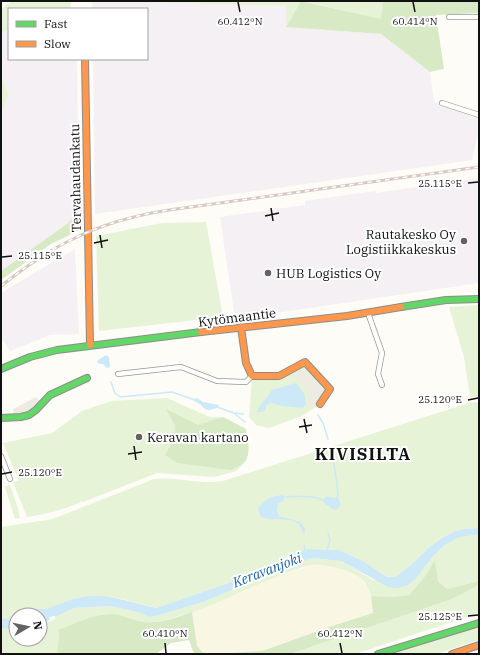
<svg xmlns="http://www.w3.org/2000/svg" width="480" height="655" viewBox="0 0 480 655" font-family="'IBM Plex Serif',serif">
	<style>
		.industrial { fill: #f5f0f3 }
		.farmland { fill: #f9f7e4 }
		.green { fill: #e7f3d7 }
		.forest { fill: #d8eac5 }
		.plaza { fill: #edebe2 }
		.water { fill: #cde8f7 }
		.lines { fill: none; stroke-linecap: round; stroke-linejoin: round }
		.stream { stroke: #cde8f7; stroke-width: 1.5 }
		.river { stroke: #cde8f7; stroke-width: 9 }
		.street-casing { stroke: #979795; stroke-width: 6 }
		.fast-casing { stroke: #8e8d8b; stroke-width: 8 }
		.slow-casing { stroke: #8e8d8b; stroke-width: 8 }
		.street { stroke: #fffffe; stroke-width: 4.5 }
		.fast { stroke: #63d668; stroke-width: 6 }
		.slow { stroke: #ff974d; stroke-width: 6 }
		.rail-casing { stroke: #d9c6c7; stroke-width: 3 }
		.rail { stroke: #fff; stroke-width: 1.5; stroke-dasharray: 4.5; stroke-linecap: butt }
		.ticks { fill: none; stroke: #111; stroke-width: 1.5 }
		.poi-dot { fill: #646362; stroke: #fff; stroke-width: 1.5 }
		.labels { text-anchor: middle; stroke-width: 4; stroke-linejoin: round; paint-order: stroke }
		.street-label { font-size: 13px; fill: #111; stroke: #fff }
		.poi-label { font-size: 13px; fill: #111; stroke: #fff; text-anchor: start }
		.water-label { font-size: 14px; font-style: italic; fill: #1768a6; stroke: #fff }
		.district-label { font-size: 17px; font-weight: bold; letter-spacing: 1px; fill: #111; stroke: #fff }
		.ticks-label { font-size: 10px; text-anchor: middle; fill: #111; stroke: #fff; stroke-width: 4; stroke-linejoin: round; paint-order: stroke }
	</style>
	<rect width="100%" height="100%" fill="#fdfcf7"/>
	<path class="industrial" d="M92,1L286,6V27L381,34L430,72L434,102L479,119V129L472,160L95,214L93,59H147V9H92Z
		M9,29V59H77L78,134L82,197H74V216L68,223L1,271V111L9,95L1,77V33Z
		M479,178V283L235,319L220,217L305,205V201L375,191L376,193Z
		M75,249L79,334L50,335L10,351L1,337V293Z"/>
	<path class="farmland" d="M313,565H324L354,573L361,578L367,586L371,596L373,613L332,626L262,651L204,654L197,646L192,612L282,574Z"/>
	<path class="green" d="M12,1H71L70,9H9V29L1,33V9Z
		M95,1H301L286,27V6Z
		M304,1H383L382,20Z
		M1,77L9,95L1,111Z
		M206,222L223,317L99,331L96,236L162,223Z
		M478,305L479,397H470L464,357L449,307Z
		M305,362L330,389L319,405L302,416L269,428L256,425L249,417L252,376H279Z
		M167,398L210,417H223L246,429L249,447L246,461L236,471L214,477L157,473L83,502L82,501C65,510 47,514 27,517L13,482L19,481L3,443L52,433L82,411L111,401Z
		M479,402V528L465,529L455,531L442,538L427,549L410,566L395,577H387L363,561L339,550L306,549L243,578L162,606L156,608L122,599L97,597H80L67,601L53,608V607L48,609H37L32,615H16V620L1,618V527L53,519L154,479C177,476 200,485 223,481L469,403Z
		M10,485L19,511L20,518L15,519L5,487Z
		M479,535V581L447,589L438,581L435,561L426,575L409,595L393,597L371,596C369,590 366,582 361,578C353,571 322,563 312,565C296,568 281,575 266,581C237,593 207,609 176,617C167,620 154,623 144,622C133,621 122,615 111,614C94,612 72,627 59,635L57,654H1V627L16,628V639H40V626L55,619V617L74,608L110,606L138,612L149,617L156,616L203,602L253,581L312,558L341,561L373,580L408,585C425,570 435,547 457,538C464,535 472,536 479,535Z
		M479,585V613L355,654H290L452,599Z
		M479,627V640L436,654H391Z"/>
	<path class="forest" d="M301,1L381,19L383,1H479V13L436,15L444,69L430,72L381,34L286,27Z
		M74,196L82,197V229L51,244L1,280V271L68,223L74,216Z
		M166,409L198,425L223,417L246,429C248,448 255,461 231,470L177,463L165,455L174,439L175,426Z
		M435,560L438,581L447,589L479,581V585L452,599L296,652L290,654H213L262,651L332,626L373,613L371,596L393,597L409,595L426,575Z
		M192,612L197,646L204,654H194L189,640L171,643L156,654H57L59,635L58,630C73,625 95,613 111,614C123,614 132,621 144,622C160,624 177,617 192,612Z"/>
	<path class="plaza" d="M303,370L309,373L313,380L320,384L321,386L324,385L325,392L322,399L312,408L309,406L308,391L294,375L298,371Z
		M36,397L41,403L36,410L14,418L13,409Z"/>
	<path class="water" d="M106,355L109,357L110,367L107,368L103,364H100L97,363L98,360Z
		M296,383L304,393L306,404L303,408L282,406L271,403L266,405V410L262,412H257L258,409L272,390Z
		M197,398L203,402L219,405L217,408L209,410L205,409L200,404L194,401L192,399Z
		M283,495L284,500L278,504L277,511L279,516L300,522L305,528L304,536C299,510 276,525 260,516L258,508C265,499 272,496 283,495Z
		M326,497L338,498L341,504L338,509L334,510L324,503L323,500Z
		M479,528V535L465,536L457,538L445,545L434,555L415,579L408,585L398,588L388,587L341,561L312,558L253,581L203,602L156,616L149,617L138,612L110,606L74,608L55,617L53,608C58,606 62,603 67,601C96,589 128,602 156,608L162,606L243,578L306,549L339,550L363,561L387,577H395L410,566L427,549L442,538L455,531L465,529Z
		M37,609H48L50,620L40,626V615H32Z
		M1,618L16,620V629L1,628Z"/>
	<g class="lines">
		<path class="stream" d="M111,382L115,393L120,397L172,392L192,399
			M217,407L234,413L244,414
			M235,414L245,422
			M318,415L323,423L328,439
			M333,457L334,462L338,494L337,498
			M283,497C297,496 310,495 323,500
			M304,545L305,551
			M327,551L330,540L328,533"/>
		<path class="river" d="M40,616L65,607"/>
		<defs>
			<path id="street" d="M449,17H479
				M442,103L479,115
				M368,313L382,353L378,374L382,385
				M118,374L181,367L217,381L246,382L252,376
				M1,456L10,479"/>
			<path id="fast" d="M401,307L446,300L479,299
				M1,369L30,357L57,350L201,332
				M1,418L21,417L29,415L36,410L50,395L87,378
				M378,654L479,623"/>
			<path id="slow" d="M85,59L90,345
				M241,327L246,363L252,376H279L305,362L330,389L320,404
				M201,332L347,316L401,307
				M452,654L479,645"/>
		</defs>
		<use href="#street" class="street-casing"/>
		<use href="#fast" class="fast-casing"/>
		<use href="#slow" class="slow-casing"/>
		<use href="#street" class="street"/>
		<use href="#fast" class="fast"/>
		<use href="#slow" class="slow"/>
		<defs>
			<path id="rail" d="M1,286C24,268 47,251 73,239C103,224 136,215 169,210L479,167"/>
		</defs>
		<use href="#rail" class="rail-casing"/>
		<use href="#rail" class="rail"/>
	</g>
	<path class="ticks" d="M238,2L240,12M413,2L415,12M468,183L478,182M271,208L273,221M265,216L279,213M100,235L102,248M94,243L108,240M2,257L12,256M468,400L478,398M304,419L307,433M299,427L312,425M134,446L136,460M128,454L142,452M2,474L12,472M468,616L478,615M165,643L166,653M340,643L342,653"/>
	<g class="poi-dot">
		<circle cx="464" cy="241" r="4"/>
		<circle cx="268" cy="273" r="4"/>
		<circle cx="139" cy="437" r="4"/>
	</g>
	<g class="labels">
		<g class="street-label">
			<text transform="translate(75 178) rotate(-91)" y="5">Tervahaudankatu</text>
			<text transform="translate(237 317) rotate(-7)" y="5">Kytömaantie</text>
		</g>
		<g class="poi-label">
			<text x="456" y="239" text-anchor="end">Rautakesko Oy<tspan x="456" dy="15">Logistiikkakeskus</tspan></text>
			<text x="276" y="278">HUB Logistics Oy</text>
			<text x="147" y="442">Keravan kartano</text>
		</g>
		<g class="water-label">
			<text transform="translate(267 570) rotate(-21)" y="5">Keravanjoki</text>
		</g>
		<g class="district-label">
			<text x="363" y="460">KIVISILTA</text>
		</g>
	</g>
	<g class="ticks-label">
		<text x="240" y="25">60.412°N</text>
		<text x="415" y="25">60.414°N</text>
		<text x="440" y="187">25.115°E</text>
		<text x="40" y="259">25.115°E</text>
		<text x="440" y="403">25.120°E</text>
		<text x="40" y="476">25.120°E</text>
		<text x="440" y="620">25.125°E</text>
		<text x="165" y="637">60.410°N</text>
		<text x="340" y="637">60.412°N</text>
	</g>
	<rect width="480" height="655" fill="none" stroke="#111111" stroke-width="4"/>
	<rect x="8" y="8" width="140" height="52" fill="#ffffff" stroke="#a0a0a0"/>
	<rect x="16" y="21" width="20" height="6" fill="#63d668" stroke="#a0a0a0"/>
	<text x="44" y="28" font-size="12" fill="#111111">Fast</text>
	<rect x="16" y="41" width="20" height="6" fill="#ff974d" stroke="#a0a0a0"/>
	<text x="44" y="48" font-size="12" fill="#111111">Slow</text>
	<g transform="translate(28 627) rotate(81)"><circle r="19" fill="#ffffff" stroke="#a0a0a0"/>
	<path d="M0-3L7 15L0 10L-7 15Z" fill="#646362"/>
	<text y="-6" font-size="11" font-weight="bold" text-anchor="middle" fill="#111111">N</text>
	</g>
</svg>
